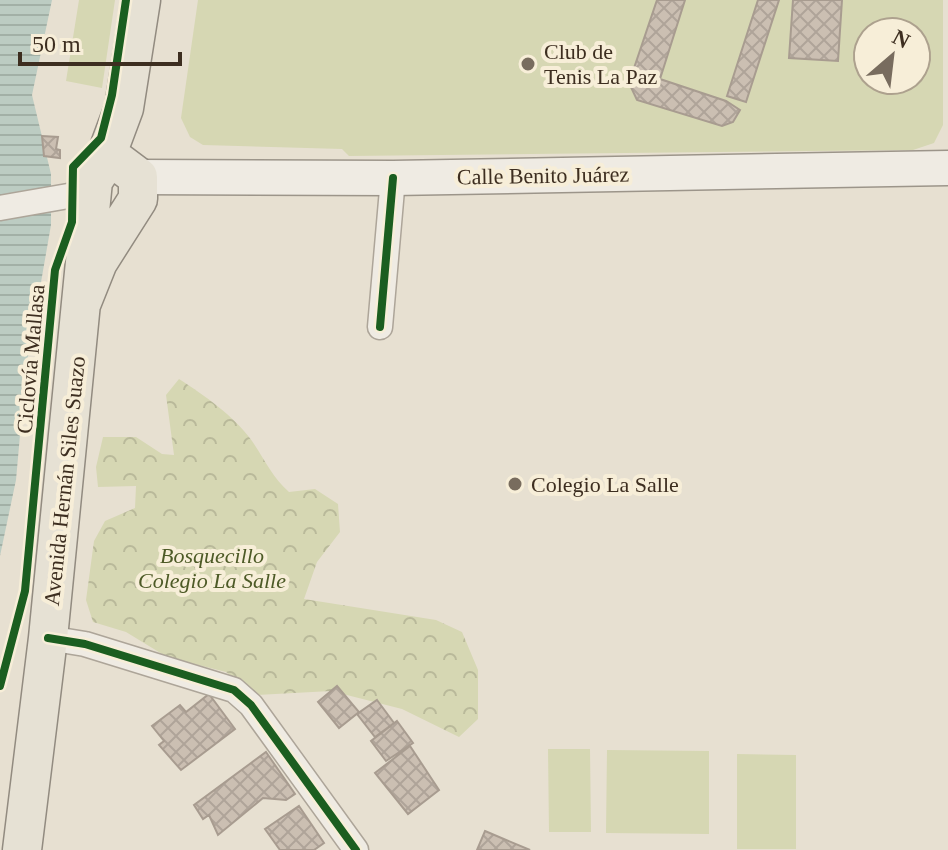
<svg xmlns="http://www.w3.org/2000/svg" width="948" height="850" viewBox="0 0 948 850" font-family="Georgia,serif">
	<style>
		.grass { fill: #d6d7b3; fill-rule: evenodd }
		.forest { fill: url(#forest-crowns) }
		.water { fill: url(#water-rules) }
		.building { fill: url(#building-cross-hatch); stroke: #a89c90; stroke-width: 2 }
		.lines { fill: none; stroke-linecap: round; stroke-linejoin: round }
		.minor-casing { stroke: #ada599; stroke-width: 27 }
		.secondary-casing { stroke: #9c958a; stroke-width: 37 }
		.primary-casing { stroke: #928b80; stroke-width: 41 }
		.minor { stroke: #efebe3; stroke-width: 24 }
		.secondary { stroke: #efebe3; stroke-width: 34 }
		.primary { stroke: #e6e1d4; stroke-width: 38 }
		.cycleway-casing { stroke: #f7eed8; stroke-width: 13 }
		.cycleway { stroke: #1b5e20; stroke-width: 8 }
		.poi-dot { fill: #786c5e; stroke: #f7eed8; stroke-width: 3 }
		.labels { text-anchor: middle; stroke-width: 8; stroke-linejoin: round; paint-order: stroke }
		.poi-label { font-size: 22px; fill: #3d2e20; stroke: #f7eed8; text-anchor: start }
		.street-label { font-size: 22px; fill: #3d2e20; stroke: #f7eed8 }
		.park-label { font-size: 22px; font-style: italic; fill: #4d5a26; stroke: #f7eed8 }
	</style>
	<defs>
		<pattern id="forest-crowns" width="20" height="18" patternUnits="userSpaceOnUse" patternTransform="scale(2)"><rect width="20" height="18" fill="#d6d7b3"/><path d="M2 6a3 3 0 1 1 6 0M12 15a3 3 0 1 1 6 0" fill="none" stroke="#b9b99a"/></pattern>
		<pattern id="water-rules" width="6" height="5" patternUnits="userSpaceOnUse" patternTransform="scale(2)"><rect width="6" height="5" fill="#bcccc2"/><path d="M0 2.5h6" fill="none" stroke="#a2b0a6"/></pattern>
		<pattern id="building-cross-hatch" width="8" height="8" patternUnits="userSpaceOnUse" patternTransform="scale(2)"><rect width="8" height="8" fill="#cbbfb2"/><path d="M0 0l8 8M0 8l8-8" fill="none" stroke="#afa499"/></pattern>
	</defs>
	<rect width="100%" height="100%" fill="#e7e0d1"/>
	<path class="grass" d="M79,0H115L102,88L66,81Z
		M198,0H943V125L934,143L913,150L349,156L342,149L203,145L190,137L181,118ZM868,32H916V80H868Z
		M548,749H590L591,832H549Z
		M607,750L709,751V834L606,833Z
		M737,754L796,755V849H737Z"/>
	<path class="forest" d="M179,379C204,395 234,416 252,441C265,460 272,477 289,492L315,489L338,504L340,532L317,562L304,599L436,620L462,632L478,670V719L459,737L402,709L331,691L257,695L226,672L167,657L126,632L93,622L86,600L94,541L105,521L135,508L136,486L98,487L96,467L103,437H136L162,454L174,455L166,395Z"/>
	<path class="water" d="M0,0H52L32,95L51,174V225L26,368L16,480L0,556Z"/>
	<path class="building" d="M657,0H685L660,79L726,101L740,110L733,122L722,126L637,100L630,85L631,77Z
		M758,0H779L746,102L727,96Z
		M793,0H842L838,61L789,58Z
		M42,136L58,137L56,149L60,150V158L44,156Z
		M337,686L359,712L339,728L318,702Z
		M209,694L235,729L181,770L159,745L164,741L152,726L180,705L186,712Z
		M377,700L394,723L375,737L357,714Z
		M397,721L413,743L386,761L371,741Z
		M410,746L439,790L408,814L375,773Z
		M266,752L295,794L286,800L263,798L218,835L209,815L203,819L194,805Z
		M299,806L324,843L314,850H280L265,829Z
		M485,831L530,850H477Z"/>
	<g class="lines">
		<defs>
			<path id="minor" d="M0,208L91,192
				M380,327L393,178
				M48,638L85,644L234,690L251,705L356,850"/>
			<path id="secondary" d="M138,177L393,178L948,168"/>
			<path id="primary" d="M102,167L124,108L141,0
				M22,850L48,638L93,181L102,167L118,162L138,177V199L98,262L82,302"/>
		</defs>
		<use href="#minor" class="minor-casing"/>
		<use href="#secondary" class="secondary-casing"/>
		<use href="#primary" class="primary-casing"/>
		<use href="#minor" class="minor"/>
		<use href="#secondary" class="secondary"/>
		<use href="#primary" class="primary"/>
		<defs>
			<path id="cycleway" d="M380,327L393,178
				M48,638L85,644L234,690L251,705L356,850
				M0,686L25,591L55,270L72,222L73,167L101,138L112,95L126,0"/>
		</defs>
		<use href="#cycleway" class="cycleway-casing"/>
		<use href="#cycleway" class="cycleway"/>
	</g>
	<g class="poi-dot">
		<circle cx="528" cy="64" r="8"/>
		<circle cx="515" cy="484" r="8"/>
	</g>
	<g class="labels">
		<g class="poi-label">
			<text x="544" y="59">Club de<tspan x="544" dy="25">Tenis La Paz</tspan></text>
			<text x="531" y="492">Colegio La Salle</text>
		</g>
		<g class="street-label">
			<text transform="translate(543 175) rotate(-1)" y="8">Calle Benito Juárez</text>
			<text transform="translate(30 359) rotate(-85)" y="8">Ciclovía Mallasa</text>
			<text transform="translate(64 481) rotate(-84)" y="8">Avenida Hernán Siles Suazo</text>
		</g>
		<g class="park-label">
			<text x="212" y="563">Bosquecillo<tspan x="212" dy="25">Colegio La Salle</tspan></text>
		</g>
	</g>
	<g transform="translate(892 56) rotate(28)"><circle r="38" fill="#f7eed8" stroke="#ada18e" stroke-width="2"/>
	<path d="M0-6L14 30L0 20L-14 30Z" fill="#786c5e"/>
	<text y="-12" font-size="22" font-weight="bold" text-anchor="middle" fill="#3d2e20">N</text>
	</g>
	<path d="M20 52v12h160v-12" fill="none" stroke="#3d2e20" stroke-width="4"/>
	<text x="32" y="52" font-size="24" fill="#3d2e20" stroke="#f7eed8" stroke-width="6" paint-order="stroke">50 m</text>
</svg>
